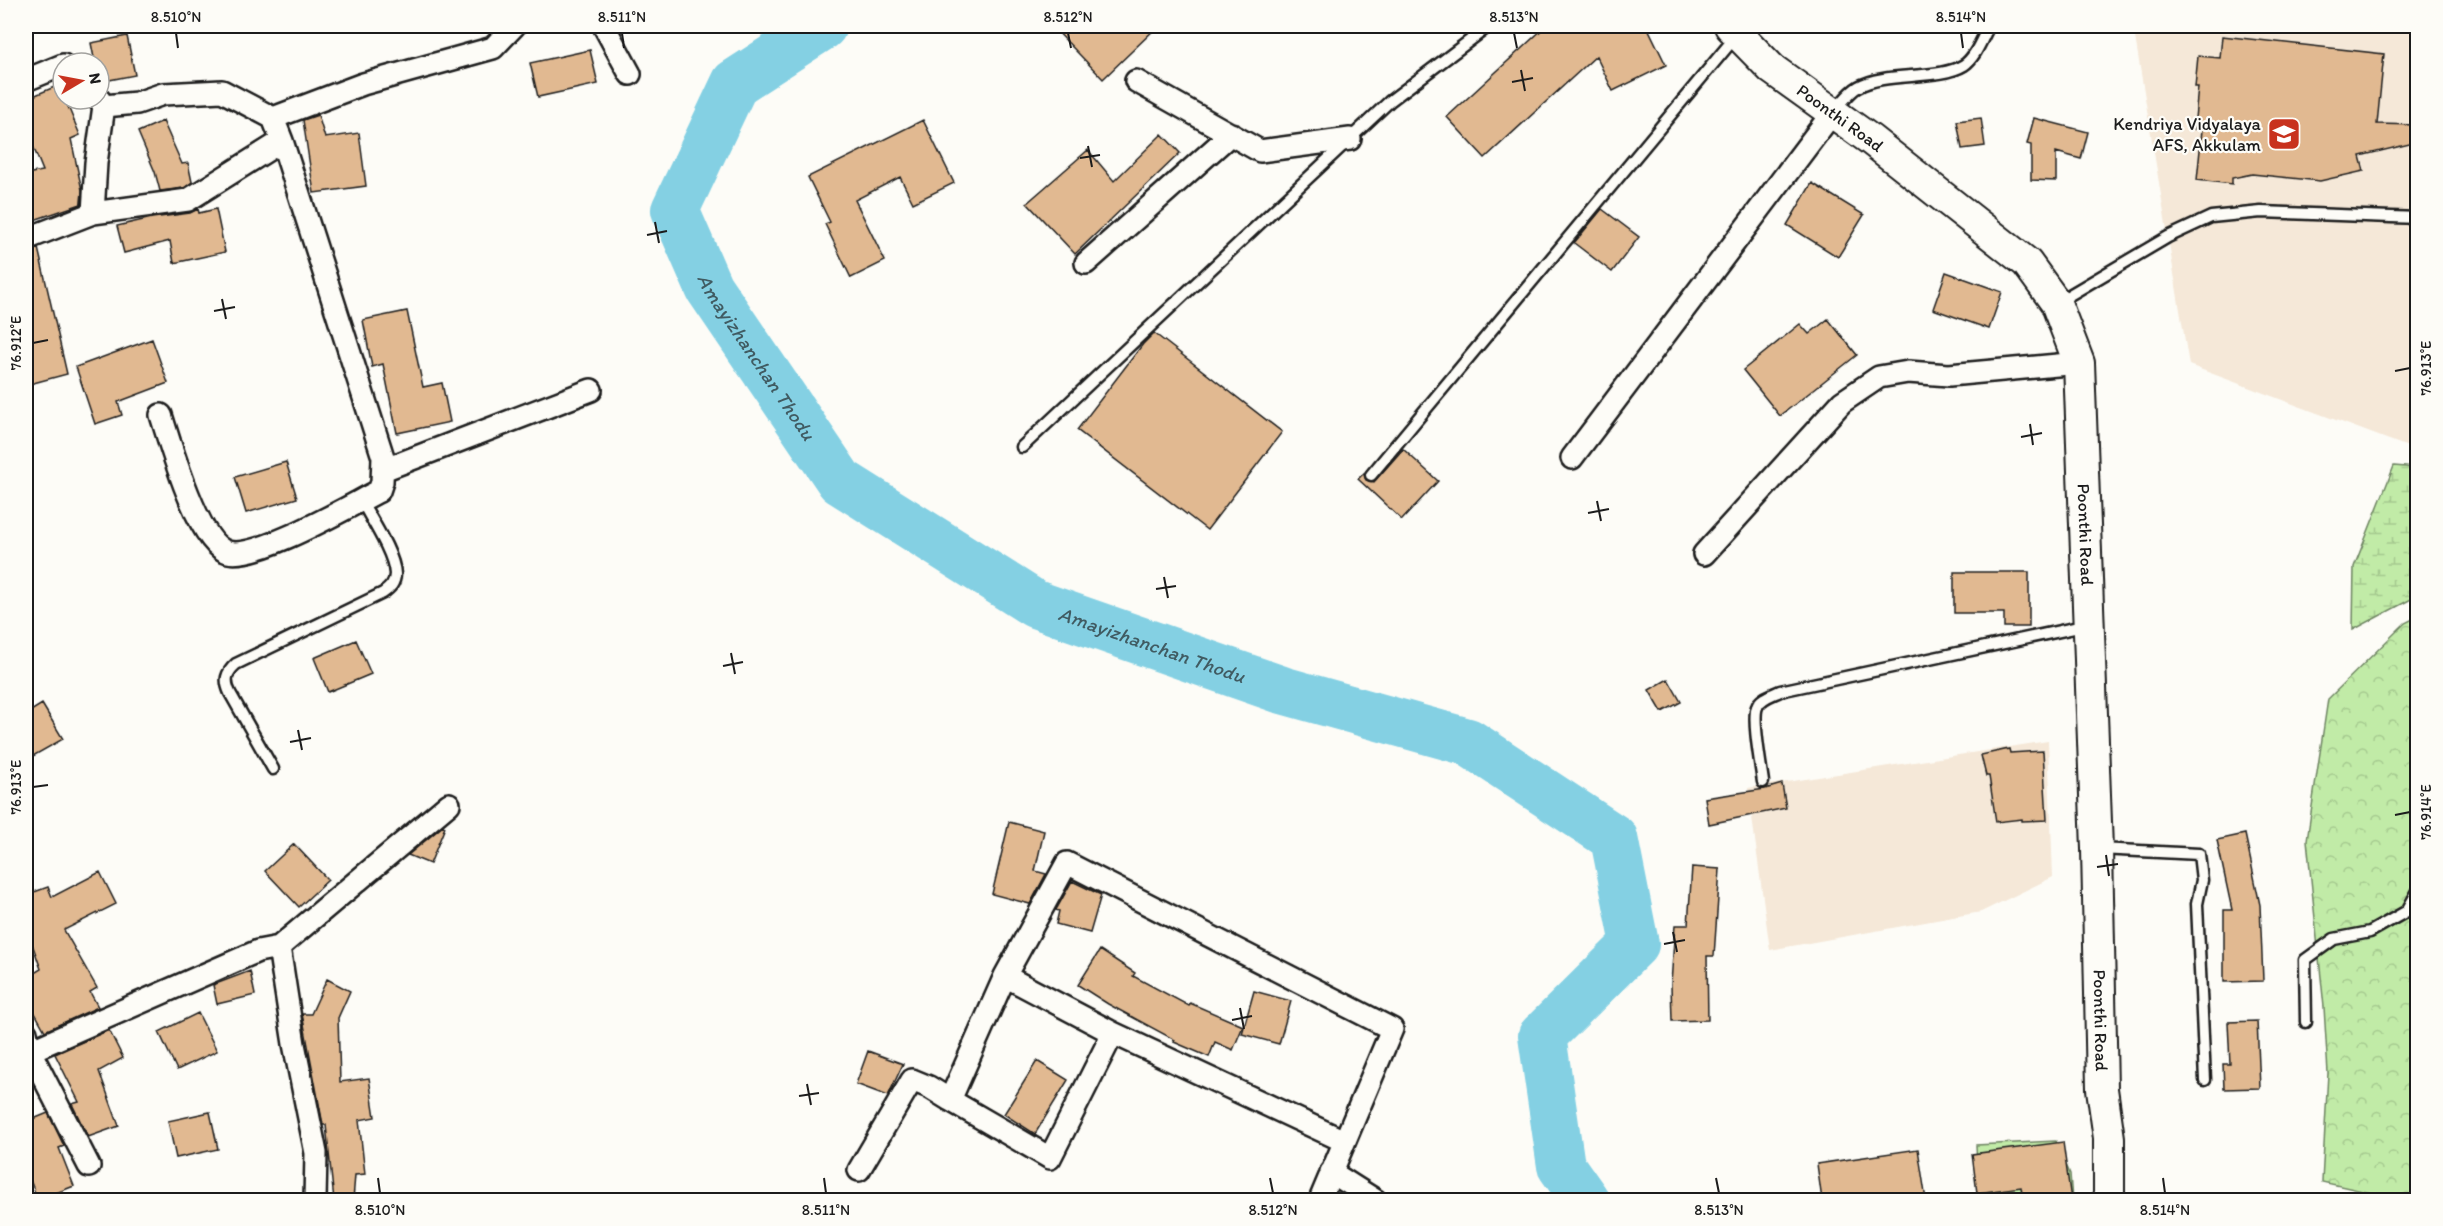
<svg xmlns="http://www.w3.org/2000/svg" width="2443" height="1226" viewBox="0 0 2443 1226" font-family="Itim,sans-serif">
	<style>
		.built { fill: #f5e8d8 }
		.forest { fill: url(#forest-crowns); stroke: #6e8462; stroke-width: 1.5 }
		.wetland { fill: url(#wetland-marsh); stroke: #6e8462; stroke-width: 1.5 }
		.park { fill: #c1eba7; stroke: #6e8462; stroke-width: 1.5 }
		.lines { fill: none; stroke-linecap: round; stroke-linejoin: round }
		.river { stroke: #84d0e3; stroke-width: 48 }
		.building { fill: #e1b991; stroke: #1c1c1c; stroke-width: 1.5 }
		.service-casing { stroke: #1c1c1c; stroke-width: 15 }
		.minor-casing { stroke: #1c1c1c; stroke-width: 26 }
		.secondary-casing { stroke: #1c1c1c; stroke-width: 34 }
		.service { stroke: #fdfcf7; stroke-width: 10 }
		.minor { stroke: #fdfcf7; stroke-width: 21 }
		.secondary { stroke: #fdfcf7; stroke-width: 30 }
		.ticks { fill: none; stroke: #1c1c1c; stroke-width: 2 }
		.labels { text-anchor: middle; stroke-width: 4.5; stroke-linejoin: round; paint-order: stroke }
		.street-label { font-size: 18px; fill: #1c1c1c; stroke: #fdfcf7 }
		.poi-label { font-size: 18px; fill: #1c1c1c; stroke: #fdfcf7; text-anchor: end }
		.water-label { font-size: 20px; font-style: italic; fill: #405b62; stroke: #fdfcf7 }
		.neatline { fill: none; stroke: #1c1c1c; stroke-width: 2 }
		.ticks-label { font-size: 15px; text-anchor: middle; fill: #1c1c1c }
	</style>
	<defs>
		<pattern id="forest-crowns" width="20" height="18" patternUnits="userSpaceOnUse" patternTransform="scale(1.5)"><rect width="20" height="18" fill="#c1eba7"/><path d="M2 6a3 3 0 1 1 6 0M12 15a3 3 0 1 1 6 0" fill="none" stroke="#a5c98f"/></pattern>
		<pattern id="wetland-marsh" width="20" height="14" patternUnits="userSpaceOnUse" patternTransform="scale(1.5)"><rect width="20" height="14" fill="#c1eba7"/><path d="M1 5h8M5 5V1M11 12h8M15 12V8" fill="none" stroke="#a5c98f"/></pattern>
	</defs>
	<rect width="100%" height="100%" fill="#fdfcf7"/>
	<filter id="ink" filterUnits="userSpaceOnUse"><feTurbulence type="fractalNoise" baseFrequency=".0167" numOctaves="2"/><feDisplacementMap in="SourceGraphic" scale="12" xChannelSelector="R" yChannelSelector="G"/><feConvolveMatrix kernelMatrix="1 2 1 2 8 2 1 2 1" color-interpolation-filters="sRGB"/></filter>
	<g filter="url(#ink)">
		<path class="built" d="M2141,26H2417V447H2408L2189,365L2134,31Z
			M2048,741L2053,877L1981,912L1770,950L1748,788Z"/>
		<path class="forest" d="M2417,617V1200H2403L2322,1182L2328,1073L2324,1007L2307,840L2328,699L2405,623Z"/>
		<path class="wetland" d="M2394,466L2417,468V596L2353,630L2354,567Z"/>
		<path class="park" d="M2056,1141L2070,1174L2072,1200H1979L1976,1145Z"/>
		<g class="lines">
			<path class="river" id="s1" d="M823,26L735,83L675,210L709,288L840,481L1035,604L1282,690L1468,742L1614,838L1635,944L1542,1036L1561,1166L1585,1200"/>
		</g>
		<path class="building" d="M1052,26H1158L1103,79Z
			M1546,26H1647L1666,65L1613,91L1596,56L1485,158L1447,117Z
			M127,36L135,75L99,82V63H95L91,43Z
			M2222,36L2384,54L2377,124L2418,125V142L2360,156L2364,171L2320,181L2252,174L2232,178V184L2197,180L2202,130L2194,129L2198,87H2195L2198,56L2220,58Z
			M590,50L598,84L538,97L530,63Z
			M59,85L80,135L71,139L82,190L81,204L31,221L26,195V174L43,171L26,129V99Z
			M318,115L325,138L359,133L366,186L314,193L303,120Z
			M1981,118L1985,146L1962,149L1957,121Z
			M2034,118L2088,132L2081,159L2056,152V181L2031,180V145L2027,144Z
			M923,120L954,183L913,203L900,177L855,200L885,261L851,278L825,224L830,222L808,177Z
			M163,121L182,164L188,163L192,182L184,188L160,191L155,172L138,132Z
			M1162,134L1180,153L1075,254L1027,203L1088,150L1114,181Z
			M1812,183L1864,215L1838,257L1787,225Z
			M198,209L199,213L216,209L225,252L174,263L170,241L124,253L117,226L152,218L190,213Z
			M1602,209L1639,237L1612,272L1574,243Z
			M38,248L67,374L26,385V252Z
			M1946,272L2002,292L1989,329L1933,309Z
			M407,311L423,387L442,383L450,422L397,433L383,364L372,367L363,320Z
			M1828,319L1857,355L1780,416L1743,370L1800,324L1809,334Z
			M1154,333L1282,432L1207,530L1077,430L1143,344Z
			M152,339L168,383L118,402L122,415L95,424L76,367Z
			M1403,449L1438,481L1402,520L1358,479L1364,473L1366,480L1374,482Z
			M286,462L297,498L246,513L235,477Z
			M1954,572H2029V627H2004V613H1954Z
			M356,640L371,674L328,692L314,658Z
			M1668,679L1681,702L1662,712L1649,690Z
			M42,704L63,739L33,756L26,743V714Z
			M2009,749L2010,753L2043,751L2047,820L2022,821V819L1996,822L1989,776H1986L1981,755Z
			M1782,784L1786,808L1709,824L1705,798L1765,789Z
			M1009,822L1044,831L1035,871L1046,874L1030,904L992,894Z
			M443,826L445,827L430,864L408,855Z
			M2245,834L2260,905L2263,981L2224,982V910H2232L2217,840Z
			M294,844L328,880L299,907L265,871Z
			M1692,867L1720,869L1714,956H1707L1708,1020L1672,1021L1671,984L1675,925H1688Z
			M100,872L116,904L64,930L97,988L90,992L98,1007L45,1031L26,997V978L41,969L26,927V895L48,887L52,897Z
			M1072,881L1101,895L1090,933L1056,924L1059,911L1056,910Z
			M1100,950L1135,973L1133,976L1189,1006L1190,1003L1243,1026L1233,1050L1215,1042L1209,1057L1174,1042L1175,1040L1108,1004L1078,985Z
			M250,971L255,995L217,1004L213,985Z
			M327,979L350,991L338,1018L340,1082L369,1078L375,1117L359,1120L365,1174L355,1175L353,1200H334L326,1125H323L302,1014H311Z
			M1254,991L1291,1001L1279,1044L1242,1034Z
			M198,1013L217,1051L177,1070L159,1032Z
			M2257,1021L2260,1088L2224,1089L2223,1064H2230L2228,1022Z
			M109,1030L123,1058L99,1071L119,1126L88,1137L72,1104L79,1102L55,1054Z
			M868,1051L903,1064L888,1096L856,1084Z
			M1037,1061L1068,1080L1035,1134L1004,1114Z
			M210,1112L218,1149L176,1158L168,1121Z
			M48,1113L64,1146L59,1148L74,1186L38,1200L26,1170V1122Z
			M2063,1142L2071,1200H2023L2021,1187L1977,1193L1972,1154Z
			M1918,1149L1926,1200H1822L1817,1164Z"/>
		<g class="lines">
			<defs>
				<path id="service" d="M1835,110C1842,103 1849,92 1858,87C1885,71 1938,81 1964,65C1976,57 1982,38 1989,26
					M2056,303L2168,237L2211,217L2261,212L2418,218
					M1022,447L1390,101L1489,26
					M1371,475L1737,35
					M273,769L230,693C224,680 226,673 236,664L383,593C390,588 395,583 395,574C394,553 371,519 361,500
					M1763,782C1761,767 1752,719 1757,707C1760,698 1772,695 1780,691L2088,625
					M2099,849L2199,854L2202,880L2197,904L2205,1080
					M2306,1022L2305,960L2334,939L2370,932L2407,911L2418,891"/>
				<path id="minor" d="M604,26L630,74
					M26,80L63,65
					M1136,81L1260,151L1350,139
					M99,99L104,106L137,103L163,94L222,91L273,118L363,84L493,48L514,26
					M93,213L96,163L104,106
					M26,239L93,213L188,200L282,141
					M1086,263L1231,134
					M161,415C170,443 198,544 228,552C257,560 349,506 379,491L382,482L383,457L282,141L273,118
					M1572,458L1833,112
					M383,470L591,390
					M1704,554L1842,402L1879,377L1908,372L1949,375L2079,363
					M279,947L294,1044L316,1153L315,1200
					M1005,976L1113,1033L1050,1158L950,1100L1005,976L1067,863L1392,1029L1320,1200
					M26,1033L30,1051L89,1166
					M1113,1033L1344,1141
					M30,1051L258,951L279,947L449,804
					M859,1170L912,1080L929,1087L950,1100
					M1331,1172L1375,1200"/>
				<g id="secondary">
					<path id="s2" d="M1730,26L1772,69L1871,140L2027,263L2056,303L2079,363L2097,849L2102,1089L2109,1138V1200"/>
				</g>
			</defs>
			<use href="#service" class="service-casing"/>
			<use href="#minor" class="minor-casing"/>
			<use href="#secondary" class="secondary-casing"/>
			<use href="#service" class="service"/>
			<use href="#minor" class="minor"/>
			<use href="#secondary" class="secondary"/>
		</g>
	</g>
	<path class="ticks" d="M176,33L178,48M622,33L624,48M1068,33L1071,48M1514,33L1517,48M1961,33L1963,48M1521,70L1525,91M1512,82L1533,78M1088,146L1092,167M1080,158L1100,155M655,222L659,243M647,235L667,231M222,299L226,319M214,311L235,307M33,343L48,340M2395,371L2410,368M2030,424L2033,445M2021,437L2042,433M1597,501L1601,521M1588,513L1609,509M1164,577L1168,598M1156,589L1176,586M731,653L735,674M723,666L743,662M298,730L302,750M290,742L311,738M33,787L48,785M2395,815L2410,812M2106,855L2109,876M2097,867L2118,864M1673,932L1677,952M1664,944L1685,940M1240,1008L1244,1029M1232,1020L1252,1016M807,1084L811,1105M799,1096L819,1093M378,1178L380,1193M824,1178L826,1193M1270,1178L1273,1193M1716,1178L1719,1193M2163,1178L2165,1193"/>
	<defs>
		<symbol id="school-square" viewBox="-11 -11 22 22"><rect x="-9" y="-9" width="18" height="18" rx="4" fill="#c8321e" stroke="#fdfcf7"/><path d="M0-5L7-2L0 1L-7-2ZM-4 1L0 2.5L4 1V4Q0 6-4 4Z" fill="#fff"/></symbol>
	</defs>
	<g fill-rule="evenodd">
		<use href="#school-square" x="2265" y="115" width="38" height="38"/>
	</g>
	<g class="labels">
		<g class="street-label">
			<text dy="6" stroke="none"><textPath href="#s2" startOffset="144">Poonthi Road</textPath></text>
			<text dy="6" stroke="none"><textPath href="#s2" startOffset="666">Poonthi Road</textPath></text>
			<text dy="6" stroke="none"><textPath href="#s2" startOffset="1152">Poonthi Road</textPath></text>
		</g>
		<g class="poi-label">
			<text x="2261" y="130">Kendriya Vidyalaya<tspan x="2261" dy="21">AFS, Akkulam</tspan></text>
		</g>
		<g class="water-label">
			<text dy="7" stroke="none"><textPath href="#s1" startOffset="414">Amayizhanchan Thodu</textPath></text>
			<text dy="7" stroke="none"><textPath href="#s1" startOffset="918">Amayizhanchan Thodu</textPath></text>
		</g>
	</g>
	<rect width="2443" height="1226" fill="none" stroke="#fdfcf7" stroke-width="66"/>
	<g transform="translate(81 81) rotate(80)"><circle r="28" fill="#fdfcf7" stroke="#a3a29f" stroke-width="1.5"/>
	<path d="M0-4.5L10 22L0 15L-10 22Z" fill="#c8321e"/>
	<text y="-9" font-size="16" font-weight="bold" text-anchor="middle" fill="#1c1c1c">N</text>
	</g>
	<rect x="33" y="33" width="2377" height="1160" class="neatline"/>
	<g class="ticks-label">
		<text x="176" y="22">8.510°N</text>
		<text x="622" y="22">8.511°N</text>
		<text x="1068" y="22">8.512°N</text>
		<text x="1514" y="22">8.513°N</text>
		<text x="1961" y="22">8.514°N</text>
		<text transform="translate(16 343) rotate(-90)" y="5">76.912°E</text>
		<text transform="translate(2426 368) rotate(-90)" y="5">76.913°E</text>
		<text transform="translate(16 787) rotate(-90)" y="5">76.913°E</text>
		<text transform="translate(2426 812) rotate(-90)" y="5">76.914°E</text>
		<text x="380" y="1215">8.510°N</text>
		<text x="826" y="1215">8.511°N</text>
		<text x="1273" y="1215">8.512°N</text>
		<text x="1719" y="1215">8.513°N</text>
		<text x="2165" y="1215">8.514°N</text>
	</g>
</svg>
